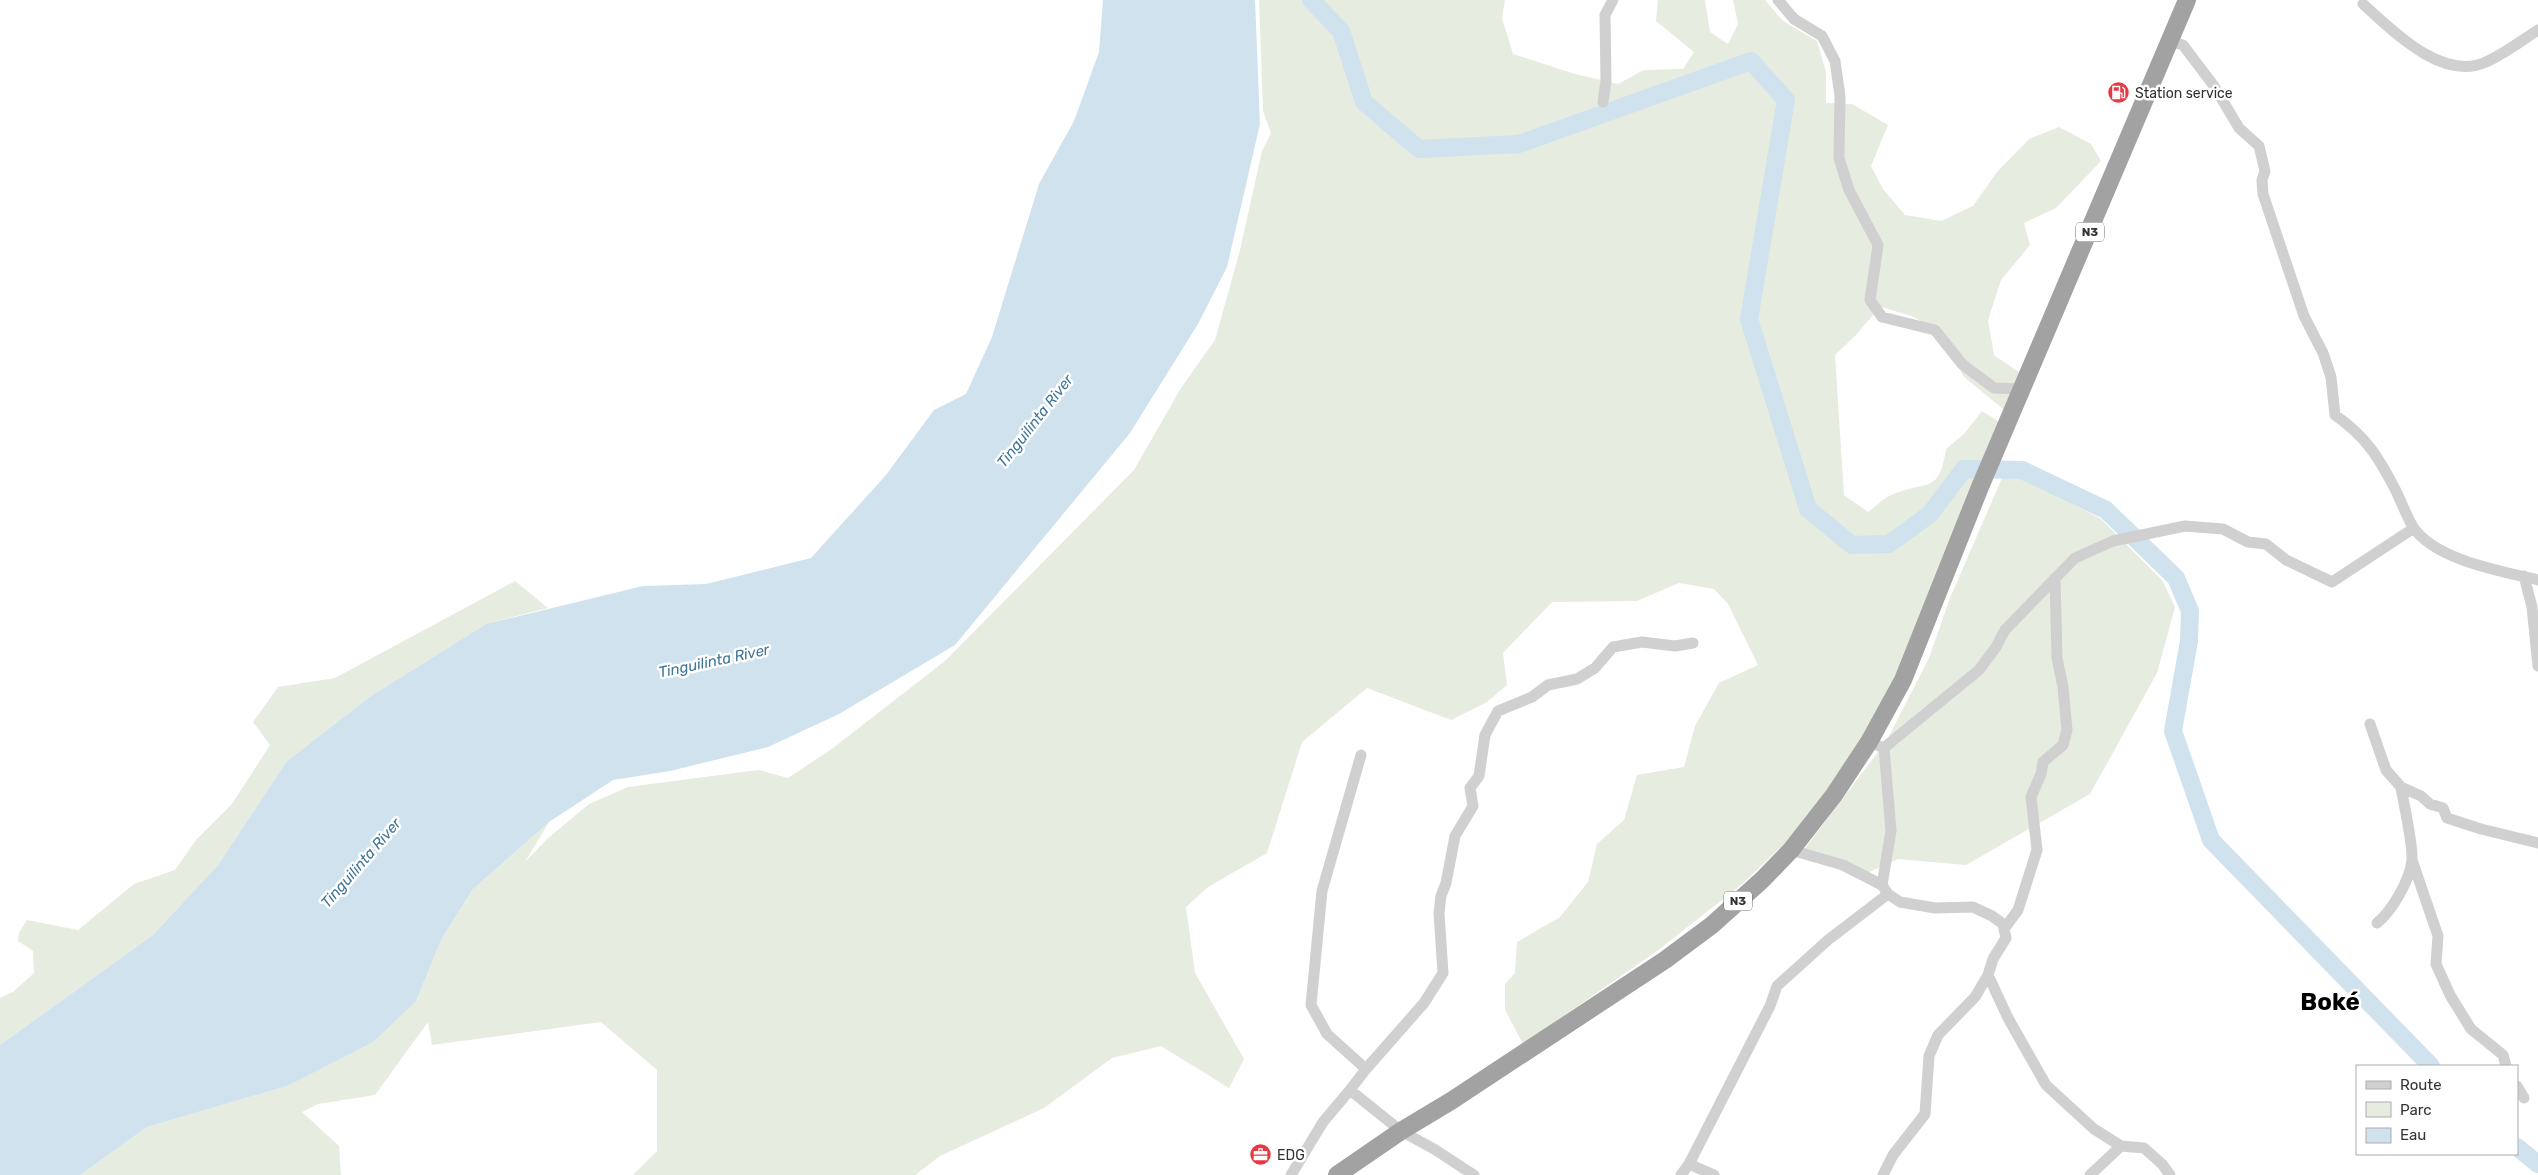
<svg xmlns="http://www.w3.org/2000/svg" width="2538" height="1175" viewBox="0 0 2538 1175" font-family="Rubik,sans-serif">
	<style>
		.green { fill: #e6ecdf }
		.water { fill: #cfe2ee }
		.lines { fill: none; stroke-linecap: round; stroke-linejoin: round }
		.river { stroke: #cfe2ee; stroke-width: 18 }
		.minor { stroke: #d0d0d0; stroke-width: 11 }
		.trunk { stroke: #a2a2a2; stroke-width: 18 }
		.labels { text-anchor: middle; stroke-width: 5; stroke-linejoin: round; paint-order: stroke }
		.shield { fill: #fff; stroke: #707070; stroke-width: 1 }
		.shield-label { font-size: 12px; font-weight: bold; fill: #333 }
		.poi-label { font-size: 14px; fill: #333; stroke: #fff; text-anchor: start }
		.water-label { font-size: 15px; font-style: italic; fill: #3f7597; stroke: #fff }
		.town-label { font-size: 24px; font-weight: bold; fill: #000; stroke: #fff }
	</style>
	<rect width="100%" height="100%" fill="#fff"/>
	<path class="green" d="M1259,0H1505L1502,18L1513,54L1575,74L1618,84L1644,70L1683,69L1694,52L1656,21L1658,0H1705L1710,32L1728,44L1738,24L1733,0H1765L1783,21L1817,41L1826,72V103L1852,104L1888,125L1871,166L1883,189L1905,215L1941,221L1973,206L1997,172L2029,139L2059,127L2091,144L2101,161L2056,208L2024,223L2030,245L2001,280L1988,320L1994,355L2026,377L2009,414L1963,376L1946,336L1914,317L1879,306L1866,294L1873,315L1855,336L1835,355L1844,495L1868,512C1876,506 1885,497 1894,494C1927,480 1939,495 1946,449L1964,434L1982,411L1998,421L1995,463L1884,705L1805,824L1741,885L1657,951L1523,1044L1505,1010V984L1515,973L1517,942L1560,917L1588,882L1597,844L1624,820L1637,775L1684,767L1695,726L1719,683L1758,665L1728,604L1714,589L1679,583L1637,601L1552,602L1503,653L1507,685L1487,702L1451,720L1367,688L1302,742L1267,853L1208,887L1186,907L1195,973L1244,1059L1229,1088L1161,1046L1112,1058L1044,1108L940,1156L915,1175H633L657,1151V1070L601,1022L432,1045L428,1022L375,1095L318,1104L302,1112L339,1146L341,1175H80L147,1127L287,1086L416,1001L442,938L473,889L549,822L525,862L547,839L589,804L628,787L758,770L788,778L833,748L945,661L1134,470L1181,388L1215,340L1240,250L1262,151L1271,133L1263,111Z
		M2002,478L2027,479L2101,519L2162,580L2175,607L2157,673L2090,794L1966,865L1898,859L1856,878L1803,851L1887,740L1929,658L1950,598Z
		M515,581L548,608L486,624L371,696L287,761L218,865L153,935L0,1045V998L13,992L34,973L33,951L18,941L19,933L27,920L78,930L134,884L175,870L196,840L232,804L270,745L253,722L278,687L335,678Z"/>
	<path class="water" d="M1103,0H1255L1260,124L1227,267L1198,324L1130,433L955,645L839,714L768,747L670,771L613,780L549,822L473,889L442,938L416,1001L373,1042L287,1086L147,1127L80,1175H0V1045L153,935L218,865L287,761L371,696L486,624L643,586L706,584L811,558L886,475L934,410L966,394L992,337L1039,184L1074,121L1099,52Z"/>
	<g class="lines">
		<path class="river" d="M1311,0L1341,31L1364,102L1419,149L1519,144L1751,61L1786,100L1749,319L1808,509L1852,545L1889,544L1930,514L1964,469L2022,470L2106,510L2176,578L2190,611L2189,641L2173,731L2211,840L2431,1066
			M2517,1147L2538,1164"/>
		<path class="minor" d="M1778,0L1794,19L1822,36L1835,61L1840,96L1839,158L1849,190L1878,245L1870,300L1882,317L1935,330L1962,364L1994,388L2022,389
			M2363,4C2392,30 2442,82 2486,62C2504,54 2521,41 2538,30
			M2169,41L2183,45L2214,86L2239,128L2259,146L2265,171L2262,180L2263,194L2304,316L2323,353L2331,377L2335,415C2366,437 2378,456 2395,489C2401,501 2406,515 2413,527C2435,560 2501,571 2538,580
			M1603,102L1606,81L1605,15L1613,0
			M2524,576L2532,607L2538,666
			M2370,724L2386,770L2401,787L2421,796L2430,804L2443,808L2447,818L2481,829L2538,843
			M1869,742L1884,748L1891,742L1979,670L1996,647L2005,630L2075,558L2113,541L2185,526L2223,529L2248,542L2266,544L2286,560L2332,582L2414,528
			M1791,850L1843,865L1882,885L1888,894L1900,902L1935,908L1973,907L1992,916L2003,924L2006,938L1993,959L1988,975L2008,1018L2046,1085L2094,1129L2121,1146L2144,1148L2162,1164L2170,1175
			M2412,860L2438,936L2436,964L2450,995L2471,1029L2503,1055L2506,1066
			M1882,885L1891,831L1884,748
			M2377,923C2392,911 2410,880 2412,860C2413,844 2404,805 2401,787
			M2004,929L2018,910L2037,850L2031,797L2041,774L2043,762L2063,745L2067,730L2063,687L2057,658L2055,578
			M1366,1069L1424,1003L1443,973L1439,913L1441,896L1446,883L1455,836L1473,806L1470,788L1479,776L1485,735L1498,711L1532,697L1548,685L1577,679L1595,668L1613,647L1642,642L1675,646L1693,643
			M2517,1086L2524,1098
			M1350,1090L1366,1069L1327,1034L1311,1005L1322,891L1361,755
			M1689,1164L1714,1175
			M1291,1175L1323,1122L1350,1090L1401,1131L1434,1149L1474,1175
			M1681,1175L1689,1164L1770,1006L1777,986L1828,940L1888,894
			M1883,1175L1893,1155L1925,1114L1929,1056L1938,1035L1975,997L1988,975
			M2090,1175L2121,1146"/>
		<path class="trunk" d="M1337,1175L1401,1131L1451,1101L1665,960L1712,925L1762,880L1791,850L1834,795L1869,742L1903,680L1980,487L2187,0"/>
	</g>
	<defs>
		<symbol id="fuel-disc" viewBox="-11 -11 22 22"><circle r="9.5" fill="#e63946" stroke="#fff"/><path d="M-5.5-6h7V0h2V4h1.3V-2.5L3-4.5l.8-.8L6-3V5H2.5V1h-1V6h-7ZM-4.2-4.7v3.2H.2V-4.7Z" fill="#fff"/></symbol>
		<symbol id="office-disc" viewBox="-11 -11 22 22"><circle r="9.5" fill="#e63946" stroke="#fff"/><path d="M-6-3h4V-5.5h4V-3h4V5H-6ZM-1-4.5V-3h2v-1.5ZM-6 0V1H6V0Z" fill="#fff"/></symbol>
	</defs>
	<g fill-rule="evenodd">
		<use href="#fuel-disc" x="2106" y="80" width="25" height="25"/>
		<use href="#office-disc" x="1248" y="1142" width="25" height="25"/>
	</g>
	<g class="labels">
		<g class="shield">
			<rect x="2076" y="222.5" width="28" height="19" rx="4"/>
			<rect x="1724" y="891.5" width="28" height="19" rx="4"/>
		</g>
		<g class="shield-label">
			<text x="2090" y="236">N3</text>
			<text x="1738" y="905">N3</text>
		</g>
		<g class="poi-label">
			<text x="2135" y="98">Station service</text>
			<text x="1277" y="1160">EDG</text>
		</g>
		<g class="water-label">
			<text transform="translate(1035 421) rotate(-52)" y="5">Tinguilinta River</text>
			<text transform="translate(714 661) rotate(-12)" y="5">Tinguilinta River</text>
			<text transform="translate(361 863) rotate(-49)" y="5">Tinguilinta River</text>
		</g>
		<g class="town-label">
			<text x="2330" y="1010">Boké</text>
		</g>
	</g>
	<rect x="2356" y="1065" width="162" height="90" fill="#ffffff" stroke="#adadad"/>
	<rect x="2366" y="1081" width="25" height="8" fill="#d0d0d0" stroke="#adadad"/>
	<text x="2400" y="1090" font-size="15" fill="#333333">Route</text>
	<rect x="2366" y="1102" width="25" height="15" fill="#e6ecdf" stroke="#adadad"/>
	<text x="2400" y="1115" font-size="15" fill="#333333">Parc</text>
	<rect x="2366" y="1128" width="25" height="15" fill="#cfe2ee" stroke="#adadad"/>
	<text x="2400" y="1140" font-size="15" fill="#333333">Eau</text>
</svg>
